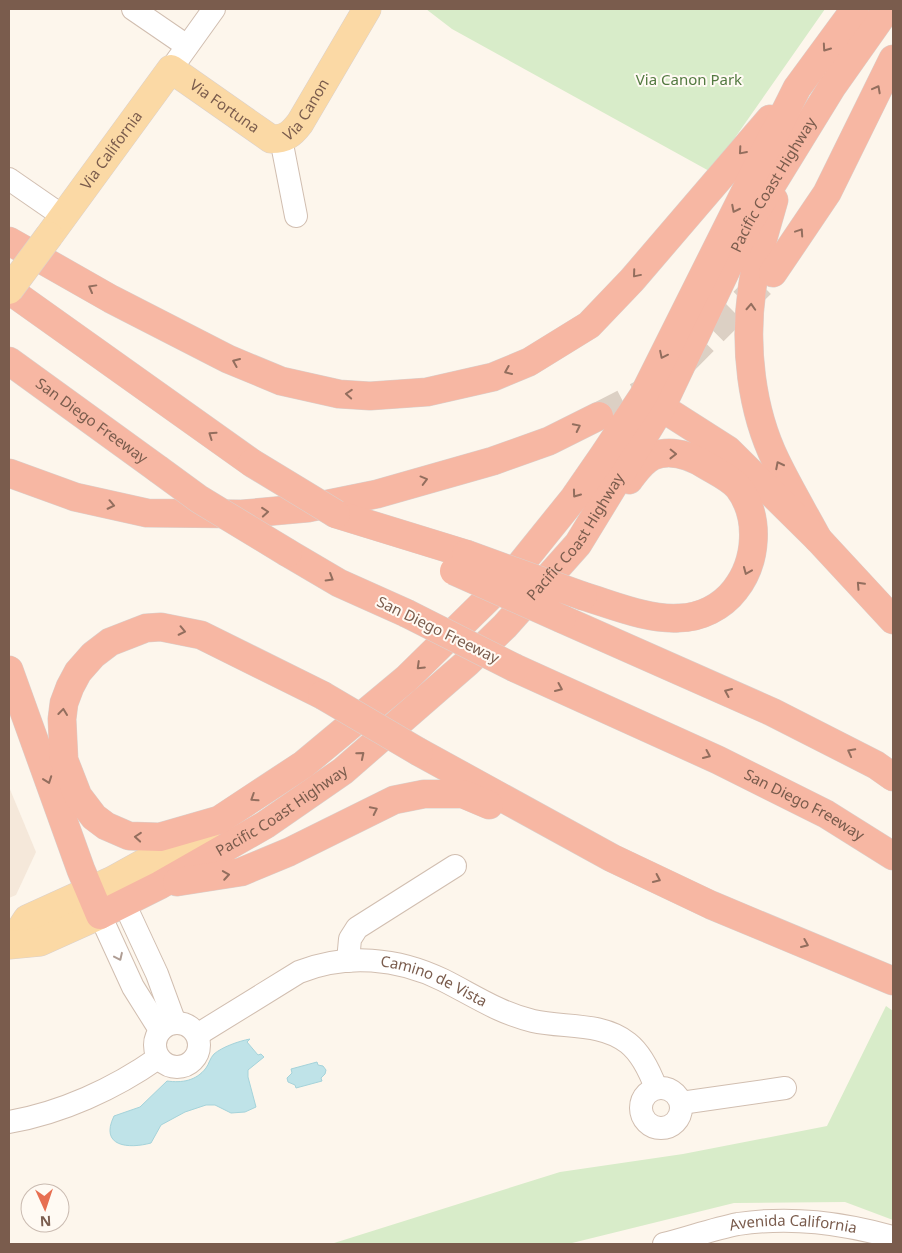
<svg xmlns="http://www.w3.org/2000/svg" width="902" height="1253" viewBox="0 0 902 1253" font-family="'Noto Sans',sans-serif">
	<style>
		.residential { fill: #f5e8da }
		.green { fill: #d8ecc9 }
		.water { fill: #bfe3e8; stroke: #a5d3da }
		.lines { fill: none; stroke-linecap: round; stroke-linejoin: round }
		.highway-tunnel { stroke: #dcd0c4; stroke-width: 28; stroke-dasharray: 28 14; stroke-linecap: butt }
		.minor-casing { stroke: #d1beb0; stroke-width: 24 }
		.major-casing { stroke: #dad1cd; stroke-width: 29 }
		.highway-casing { stroke: #dad1cd; stroke-width: 29 }
		.minor { stroke: #fff; stroke-width: 22 }
		.major { stroke: #fbd9a5; stroke-width: 28 }
		.highway { stroke: #f7b7a3; stroke-width: 28 }
		.major-bridge-casing { stroke: #dad1cd; stroke-width: 29; stroke-linecap: butt }
		.highway-bridge-casing { stroke: #dad1cd; stroke-width: 29; stroke-linecap: butt }
		.major-bridge { stroke: #fbd9a5; stroke-width: 28 }
		.highway-bridge { stroke: #f7b7a3; stroke-width: 28 }
		.oneway { stroke: #936e5e }
		.oneway2 { stroke: #af9d94 }
		.labels { text-anchor: middle; stroke-width: 4; stroke-linejoin: round; paint-order: stroke }
		.park-label { font-size: 15px; fill: #537a41; stroke: #fffaf3 }
		.street-label { font-size: 15px; fill: #7a5c4d; stroke: #fffaf3 }
	</style>
	<rect width="100%" height="100%" fill="#fdf6ec"/>
	<path class="residential" d="M9,787L36,852L16,895L9,898Z"/>
	<path class="green" d="M426,9H825L711,172L452,29Z
		M886,1006L893,1011V1220L845,1202L734,1203L568,1244H331L560,1172L683,1154L827,1126Z"/>
	<path class="water" d="M250,1039L247,1042L258,1055L261,1054L264,1057L248,1070V1077L256,1107L245,1112L231,1113L215,1105H206L185,1112L161,1125L151,1143C129,1149 99,1147 114,1116L140,1107L167,1081C182,1083 196,1081 206,1068C209,1064 210,1058 214,1054C222,1047 239,1041 250,1039Z
		M317,1062L318,1065L323,1066L326,1070L325,1074L321,1078L322,1081L296,1088L295,1085L288,1082L287,1078L292,1073L291,1069Z"/>
	<g class="lines">
		<path class="highway-tunnel" d="M684,361L761,284
			M599,416L653,388"/>
		<defs>
			<g id="minor">
				<path d="M133,9L187,46"/>
				<path d="M171,69L214,9"/>
				<path d="M281,139L296,216"/>
				<path d="M9,179L64,217"/>
				<path d="M117,888L157,974L175,1023"/>
				<path d="M100,915L133,987L160,1030"/>
				<path d="M348,961L350,939L357,928L455,866"/>
				<circle cx="177" cy="1045" r="22"/>
				<path id="s1" d="M197,1035L299,972C346,953 398,958 443,980C473,995 499,1013 533,1021C564,1028 602,1022 628,1043C642,1054 650,1072 656,1088"/>
				<circle cx="661" cy="1108" r="20"/>
				<path d="M681,1103L785,1088"/>
				<path d="M9,1122C61,1113 114,1089 158,1058"/>
				<path id="s2" d="M664,1244C688,1238 713,1229 738,1224C792,1216 841,1223 893,1237"/>
			</g>
			<g id="major">
				<path id="s3" d="M49,236L171,69L271,139C285,139 291,135 300,123L367,9"/>
				<path d="M11,944L27,919L113,880L207,828"/>
				<path d="M9,945L40,942L100,915"/>
			</g>
			<g id="highway">
				<path d="M774,200C766,229 756,259 752,289C744,346 751,410 776,461C789,488 804,513 818,539"/>
				<path d="M9,241L111,299L228,359L281,381L339,394L370,396L427,392L493,377L529,362L589,325L632,280L770,119"/>
				<path d="M773,273L827,193L893,59"/>
				<path d="M9,290L252,463"/>
				<path id="s4" d="M9,361L158,469"/>
				<path d="M645,397L728,450L818,539L893,620"/>
				<path d="M9,473L75,497L147,513L242,514L308,508L377,494L493,461L549,441L599,416"/>
				<path d="M336,514L466,554"/>
				<path d="M288,553L339,583L406,613"/>
				<path d="M583,596C613,605 648,620 679,618C700,618 722,607 735,590C757,562 761,517 738,487C730,478 717,472 707,466C691,456 671,449 653,456C642,461 636,471 629,480"/>
				<path d="M562,619L772,712L876,765L893,777"/>
				<path id="s5" d="M515,668L718,760L826,814L893,856"/>
				<path id="s6" d="M9,670L81,870L100,915L160,885L265,825L343,771L467,663L505,626L578,544L661,408L749,222L832,87L887,9"/>
				<path d="M322,695L201,635L161,627L146,628L110,642L93,655L78,672L70,687L64,703L62,719L64,760L78,796L94,817L106,826L129,836L160,837L219,820L304,764L406,679L512,575L574,498L603,456L643,396L797,88L855,9"/>
				<path d="M419,752L612,858L711,905L893,981"/>
				<path d="M177,882L241,872L289,852L394,800L424,794H463L489,805"/>
			</g>
		</defs>
		<use href="#minor" class="minor-casing"/>
		<use href="#major" class="major-casing"/>
		<use href="#highway" class="highway-casing"/>
		<use href="#minor" class="minor"/>
		<use href="#major" class="major"/>
		<use href="#highway" class="highway"/>
		<defs>
			<path id="major-bridge" d="M9,290L49,236"/>
			<path id="highway-bridge" d="M252,463L336,514
				M158,469L199,499L288,553
				M466,554L583,596
				M454,571L562,619
				M406,613L515,668
				M322,695L419,752"/>
		</defs>
		<use href="#major-bridge" class="major-bridge-casing"/>
		<use href="#highway-bridge" class="highway-bridge-casing"/>
		<use href="#major-bridge" class="major-bridge"/>
		<use href="#highway-bridge" class="highway-bridge"/>
	</g>
	<defs><path id="oneway-chevron" d="M-2-3.5L2.5 0L-2 3.5" fill="none" stroke-width="1.6" stroke-linecap="round" stroke-linejoin="round" transform="scale(1.25)"/></defs>
	<g class="oneway">
		<use href="#oneway-chevron" transform="translate(826 48) rotate(125)"/>
		<use href="#oneway-chevron" transform="translate(877 89) rotate(-62)"/>
		<use href="#oneway-chevron" transform="translate(742 151) rotate(131)"/>
		<use href="#oneway-chevron" transform="translate(735 209) rotate(117)"/>
		<use href="#oneway-chevron" transform="translate(800 232) rotate(-56)"/>
		<use href="#oneway-chevron" transform="translate(636 274) rotate(130)"/>
		<use href="#oneway-chevron" transform="translate(92 288) rotate(-151)"/>
		<use href="#oneway-chevron" transform="translate(751 307) rotate(-87)"/>
		<use href="#oneway-chevron" transform="translate(663 355) rotate(116)"/>
		<use href="#oneway-chevron" transform="translate(236 362) rotate(-157)"/>
		<use href="#oneway-chevron" transform="translate(508 371) rotate(157)"/>
		<use href="#oneway-chevron" transform="translate(349 394) rotate(-176)"/>
		<use href="#oneway-chevron" transform="translate(577 427) rotate(-26)"/>
		<use href="#oneway-chevron" transform="translate(212 435) rotate(-145)"/>
		<use href="#oneway-chevron" transform="translate(673 454) rotate(1)"/>
		<use href="#oneway-chevron" transform="translate(779 465) rotate(-117)"/>
		<use href="#oneway-chevron" transform="translate(424 480) rotate(-15)"/>
		<use href="#oneway-chevron" transform="translate(576 494) rotate(126)"/>
		<use href="#oneway-chevron" transform="translate(111 505) rotate(12)"/>
		<use href="#oneway-chevron" transform="translate(265 512) rotate(-5)"/>
		<use href="#oneway-chevron" transform="translate(747 571) rotate(113)"/>
		<use href="#oneway-chevron" transform="translate(330 578) rotate(31)"/>
		<use href="#oneway-chevron" transform="translate(860 585) rotate(-133)"/>
		<use href="#oneway-chevron" transform="translate(182 631) rotate(12)"/>
		<use href="#oneway-chevron" transform="translate(420 666) rotate(136)"/>
		<use href="#oneway-chevron" transform="translate(559 688) rotate(24)"/>
		<use href="#oneway-chevron" transform="translate(728 692) rotate(-156)"/>
		<use href="#oneway-chevron" transform="translate(63 712) rotate(-83)"/>
		<use href="#oneway-chevron" transform="translate(851 752) rotate(-152)"/>
		<use href="#oneway-chevron" transform="translate(361 755) rotate(-40)"/>
		<use href="#oneway-chevron" transform="translate(707 755) rotate(24)"/>
		<use href="#oneway-chevron" transform="translate(48 780) rotate(70)"/>
		<use href="#oneway-chevron" transform="translate(254 798) rotate(147)"/>
		<use href="#oneway-chevron" transform="translate(374 810) rotate(-26)"/>
		<use href="#oneway-chevron" transform="translate(138 837) rotate(-175)"/>
		<use href="#oneway-chevron" transform="translate(226 875) rotate(-9)"/>
		<use href="#oneway-chevron" transform="translate(657 879) rotate(25)"/>
		<use href="#oneway-chevron" transform="translate(805 944) rotate(23)"/>
	</g>
	<use class="oneway2" href="#oneway-chevron" transform="translate(119 957) rotate(65)"/>
	<g class="labels">
		<g class="park-label">
			<text x="689" y="85">Via Canon Park</text>
		</g>
		<g class="street-label">
			<text dy="5" stroke="none"><textPath href="#s3" startOffset="272">Via Fortuna</textPath></text>
			<text dy="5" stroke="none"><textPath href="#s3" startOffset="378">Via Canon</textPath></text>
			<text dy="5" stroke="none"><textPath href="#s3" startOffset="106">Via California</textPath></text>
			<text dy="5" stroke="none"><textPath href="#s6" startOffset="1281">Pacific Coast Highway</textPath></text>
			<text dy="5" stroke="none"><textPath href="#s4" startOffset="102">San Diego Freeway</textPath></text>
			<text dy="5" stroke="none"><textPath href="#s6" startOffset="876">Pacific Coast Highway</textPath></text>
			<text transform="translate(438 630) rotate(26)" y="5">San Diego Freeway</text>
			<text dy="5" stroke="none"><textPath href="#s5" startOffset="320">San Diego Freeway</textPath></text>
			<text dy="5" stroke="none"><textPath href="#s6" startOffset="471">Pacific Coast Highway</textPath></text>
			<text dy="5" stroke="none"><textPath href="#s1" startOffset="260">Camino de Vista</textPath></text>
			<text dy="5" stroke="none"><textPath href="#s2" startOffset="132">Avenida California</textPath></text>
		</g>
	</g>
	<rect width="902" height="1253" fill="none" stroke="#7a5c4d" stroke-width="20"/>
	<g transform="translate(45 1208) rotate(177)"><circle r="24" fill="#fffaf3" stroke="#cabbb1"/>
	<path d="M0-4L9 19L0 12L-9 19Z" fill="#e76f51"/>
	<text y="-8" font-size="14" font-weight="bold" text-anchor="middle" fill="#7a5c4d">N</text>
	</g>
</svg>
